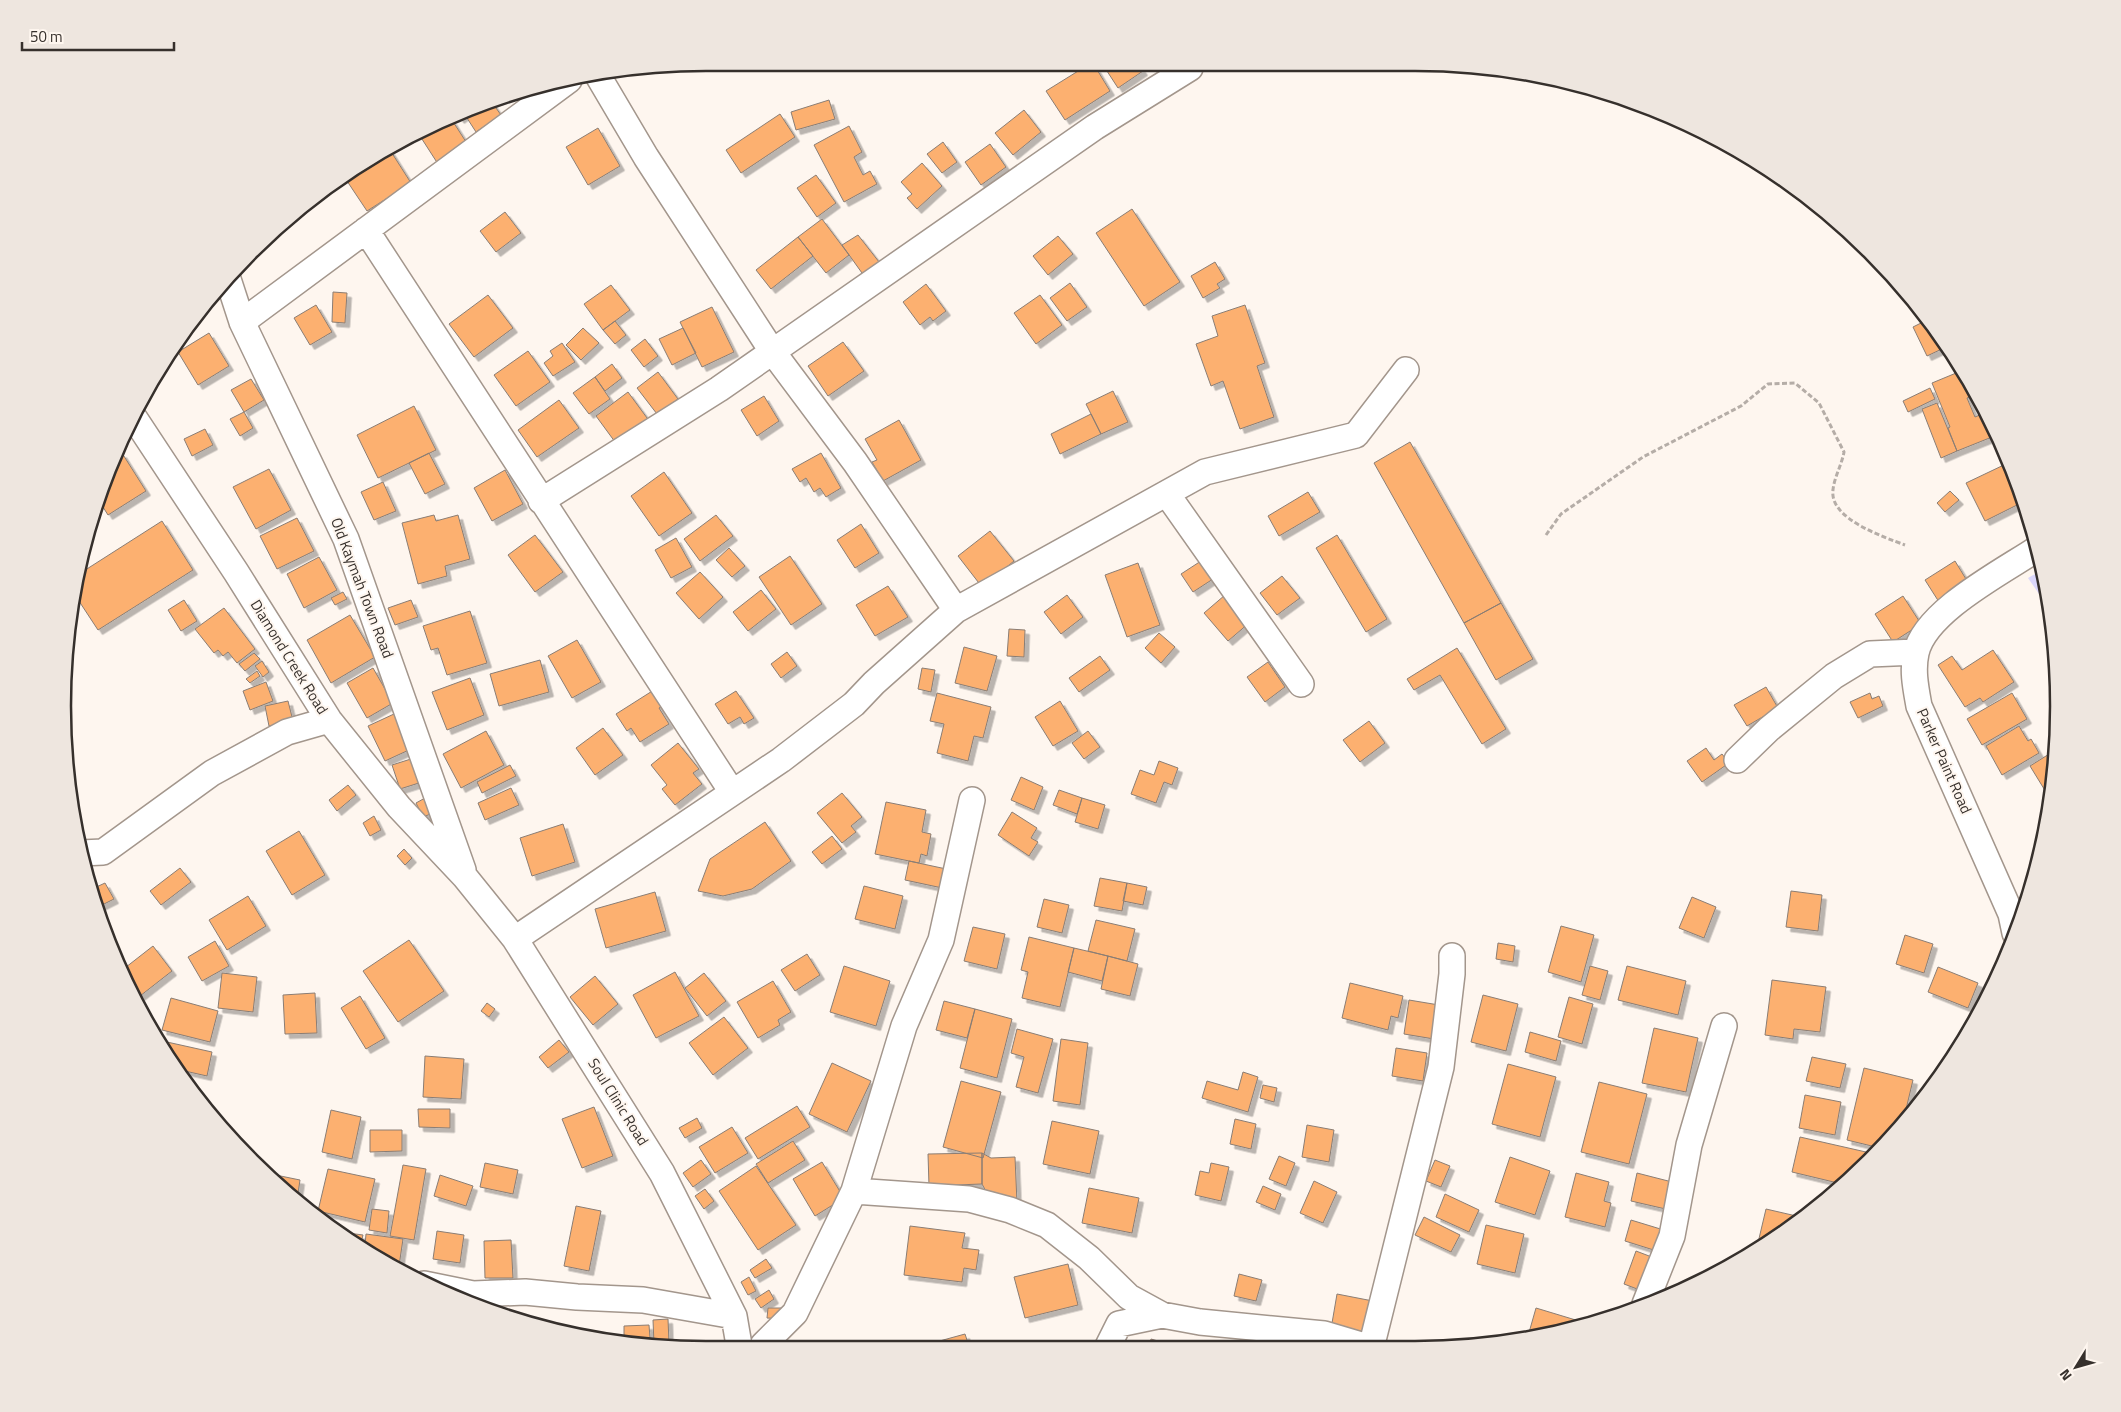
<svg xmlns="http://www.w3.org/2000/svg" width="2121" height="1412" viewBox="0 0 2121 1412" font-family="'Titillium Web',sans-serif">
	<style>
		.green { fill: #dbd7fb }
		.building { fill: #fcb06f; stroke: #8a7d74; filter: url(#shadow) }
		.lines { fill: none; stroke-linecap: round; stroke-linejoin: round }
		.minor-casing { stroke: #a3968c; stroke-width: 28 }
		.path { stroke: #b5ada7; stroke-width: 3; stroke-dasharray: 5 2.5; stroke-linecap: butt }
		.minor { stroke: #fff; stroke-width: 25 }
		.labels { text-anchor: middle; stroke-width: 4; stroke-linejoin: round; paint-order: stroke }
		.street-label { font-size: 15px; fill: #36302c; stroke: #fef6ef }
		.rim { fill: none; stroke: #36302c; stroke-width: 2.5 }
	</style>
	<defs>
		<filter id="shadow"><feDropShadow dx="4.5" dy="4.5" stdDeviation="0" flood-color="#0004"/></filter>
	</defs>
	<rect width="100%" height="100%" fill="#fef6ef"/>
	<path class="green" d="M2042,570L2048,607L2028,578Z"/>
	<path class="building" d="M1083,68H1096L1110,91L1065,120L1046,91Z
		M1105,68H1141L1143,71L1118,88Z
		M829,100L835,119L796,130L791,112Z
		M491,101L501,115L476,132L465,115L460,119L458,117Z
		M1024,110L1041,132L1013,155L995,133Z
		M780,114L795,137L741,173L726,150Z
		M452,120L468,145L438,164L420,136Z
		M849,126L862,152L854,157L863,175L870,171L877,184L844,202L814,145Z
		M598,128L620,166L588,185L566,147Z
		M943,142L957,162L942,173L927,154Z
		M990,144L1006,167L981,185L965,162Z
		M390,150L411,183L367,211L343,175Z
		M922,163L942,186L917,209L907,198L912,194L901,182Z
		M816,175L836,203L817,217L797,188Z
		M1132,209L1180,282L1144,306L1096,233Z
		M505,212L521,233L496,252L480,231Z
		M822,219L849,255L826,273L798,237Z
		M858,235L883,267L867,280L842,245Z
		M1058,236L1073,254L1048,275L1033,256Z
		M798,237L813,256L771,289L756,270Z
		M1215,262L1225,279L1217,284L1220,288L1203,298L1191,276Z
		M1070,283L1087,307L1067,321L1050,298Z
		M926,284L946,311L933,321L930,317L920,325L903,302Z
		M611,285L630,310L603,330L584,304Z
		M333,292L347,293L345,323L332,322Z
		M488,295L513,328L474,357L449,324Z
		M1040,295L1062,325L1036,344L1014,313Z
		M316,305L332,332L310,345L294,318Z
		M1245,305L1265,363L1257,366L1274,417L1240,429L1223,381L1211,386L1196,344L1218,336L1212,316Z
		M712,307L734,352L702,367L680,322Z
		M1929,319L1946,347L1927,356L1913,327Z
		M615,321L626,335L615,344L603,330Z
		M583,328L599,343L581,360L566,345Z
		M683,328L696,353L672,365L659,339Z
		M209,333L229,366L198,385L178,352Z
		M645,339L658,356L644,367L631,350Z
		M843,342L864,371L828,396L808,366Z
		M562,343L575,362L553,376L544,363L553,356L550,351Z
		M528,351L550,382L516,406L494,375Z
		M612,364L622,378L605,391L595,377Z
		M1961,371L1975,395L1967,398L1975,417L1987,412L1997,435L1957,451L1948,428L1950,427L1932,383Z
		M658,372L678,399L657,414L637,388Z
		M595,377L610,399L589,414L573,393Z
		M251,379L264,400L244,412L231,390Z
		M1930,388L1935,399L1908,412L1903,401Z
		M1113,391L1128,422L1101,434L1086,404Z
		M628,392L650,422L618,446L596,416Z
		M764,396L779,421L757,436L741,410Z
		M559,400L579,428L537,457L518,430Z
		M1937,403L1957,451L1941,458L1922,409Z
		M414,406L436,450L378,478L357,435Z
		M244,412L253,428L240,436L230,419Z
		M1091,414L1101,434L1060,454L1051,434Z
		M899,420L921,460L883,481L872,462L877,460L865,439Z
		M205,429L213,445L192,456L184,439Z
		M1410,442L1501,603L1464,623L1374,463Z
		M122,453L146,491L108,515L98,499L111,460Z
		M429,453L445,484L425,494L409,463Z
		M821,453L841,488L826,497L820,488L814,492L806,478L800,482L792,469Z
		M2008,463L2023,502L1985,521L1966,483Z
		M269,469L291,510L256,529L233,487Z
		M505,470L523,504L492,521L474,488Z
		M664,472L692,513L659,536L631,496Z
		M383,482L396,511L374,520L361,492Z
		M1950,491L1959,500L1945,512L1937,503Z
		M1308,492L1320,512L1279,536L1268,516Z
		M434,515L436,521L458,515L470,559L445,566L447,576L418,584L402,523Z
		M716,515L733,536L700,561L684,539Z
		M297,518L314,551L277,569L260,536Z
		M162,521L193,570L98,630L75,595L79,574Z
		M861,524L879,553L855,568L837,540Z
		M990,531L1014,561L982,587L958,556Z
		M535,535L563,572L535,592L508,555Z
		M1337,535L1387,619L1366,632L1316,548Z
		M676,538L692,567L671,578L655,550Z
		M729,548L745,566L732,577L716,560Z
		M790,556L822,604L791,625L759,577Z
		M319,557L337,590L304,608L287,574Z
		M1201,561L1213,579L1193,592L1181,574Z
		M1955,561L1969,584L1939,602L1925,580Z
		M1138,563L1160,625L1127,637L1105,575Z
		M700,572L723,597L699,619L676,593Z
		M1282,576L1300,598L1277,615L1260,593Z
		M888,586L908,617L875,636L856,605Z
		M761,590L776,609L748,631L733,612Z
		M343,592L347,599L335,605L331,598Z
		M1067,595L1083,617L1061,634L1044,612Z
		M1225,595L1249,623L1228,641L1204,613Z
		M1903,596L1921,624L1893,642L1875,614Z
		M184,600L197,621L181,631L168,610Z
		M411,600L418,617L395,625L388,608Z
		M1501,603L1533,659L1496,680L1464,623Z
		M224,608L255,649L237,663L228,652L223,656L218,650L214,653L195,629Z
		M470,611L487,663L447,675L438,648L431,650L423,626Z
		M350,615L375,657L331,683L307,640Z
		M1009,629L1025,630L1024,657L1007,656Z
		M1159,633L1175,647L1161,663L1145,648Z
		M577,640L601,682L572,698L548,656Z
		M964,647L997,656L987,691L955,683Z
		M1457,648L1506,729L1482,744L1440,675L1414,690L1407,679Z
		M1993,650L2014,682L1983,702L1980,698L1965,707L1938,665L1952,656L1962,670Z
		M787,652L797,666L781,678L771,664Z
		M254,653L260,659L245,671L239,664Z
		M1100,656L1110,670L1079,692L1069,678Z
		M540,660L549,692L499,706L490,674Z
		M262,661L269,672L263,677L255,666Z
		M1268,662L1285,687L1265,702L1247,677Z
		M373,668L393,703L367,718L347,683Z
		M922,668L935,670L931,692L918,689Z
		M257,671L260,676L250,683L246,679Z
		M470,678L484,715L447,730L432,692Z
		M266,682L273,701L250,710L243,691Z
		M1766,687L1778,708L1747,726L1734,705Z
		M657,688L667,703L659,708L669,724L640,742L631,728L627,731L616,714Z
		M736,691L754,718L744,724L740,717L728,724L715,704Z
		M937,693L991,707L983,738L974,736L968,761L937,753L944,724L930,721Z
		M1870,693L1872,699L1879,696L1883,706L1858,718L1850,702Z
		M2012,693L2027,719L1982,745L1967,719Z
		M288,701L293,721L269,726L265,706Z
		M1060,701L1078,731L1053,746L1035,717Z
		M394,714L411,749L385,761L368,726Z
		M1369,721L1385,743L1360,762L1343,740Z
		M2019,726L2028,741L2031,739L2039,753L2002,775L1986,746Z
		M603,728L623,755L595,775L576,748Z
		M486,731L504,765L461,788L443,754Z
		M1088,731L1100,747L1084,759L1072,743Z
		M678,743L699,769L693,773L702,784L675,805L662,789L667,785L651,765Z
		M1706,748L1714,760L1722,754L1729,763L1702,782L1687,761Z
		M2054,751L2053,790L2049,797L2030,766Z
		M414,758L422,782L400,789L392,765Z
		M1159,761L1178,768L1172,785L1164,782L1156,803L1131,794L1140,770L1154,775Z
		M510,765L516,776L482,793L477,782Z
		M1021,777L1043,787L1034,810L1011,800Z
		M348,785L356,795L337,811L329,800Z
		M511,788L519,805L485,820L478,803Z
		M1059,790L1082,798L1077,814L1053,805Z
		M842,793L862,817L851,826L856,832L842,843L817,813Z
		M425,798L433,813L423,817L416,803Z
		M1082,798L1105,805L1098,829L1075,822Z
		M886,802L926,810L922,832L931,834L927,856L921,854L919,863L875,854Z
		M1012,812L1037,828L1031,838L1038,842L1029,856L998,835Z
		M374,816L381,830L370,836L363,823Z
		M765,822L791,861L752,889L723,896L698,891L710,859Z
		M563,824L575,862L532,876L520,838Z
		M299,831L325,875L292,895L266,851Z
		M832,836L842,849L822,864L812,852Z
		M404,849L412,858L405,865L397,856Z
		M909,861L951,870L947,889L905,880Z
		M180,868L191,882L161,905L150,891Z
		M1100,878L1127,883L1122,911L1094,906Z
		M105,883L114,899L98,907L92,889Z
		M1127,883L1147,887L1143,905L1123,901Z
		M864,886L903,896L895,929L855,919Z
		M1791,891L1822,895L1818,931L1786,927Z
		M655,892L666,931L606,948L595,909Z
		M248,896L266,926L227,950L209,920Z
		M1692,897L1716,907L1704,938L1679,928Z
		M1044,899L1069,905L1062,933L1037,927Z
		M1096,920L1135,929L1127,961L1088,951Z
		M1561,926L1594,935L1581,982L1548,972Z
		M973,927L1005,934L997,969L964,961Z
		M1905,935L1933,944L1924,973L1896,964Z
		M1029,937L1074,948L1060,1007L1022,998L1028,972L1021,970Z
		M409,940L444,991L398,1022L363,971Z
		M215,941L229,966L202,981L188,957Z
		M1498,943L1515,946L1513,962L1496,959Z
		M153,946L172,971L140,996L121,971Z
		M1074,948L1108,956L1102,981L1068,972Z
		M807,954L820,975L795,991L781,970Z
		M1108,956L1138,964L1130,996L1101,989Z
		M844,966L890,981L876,1026L830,1012Z
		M1590,966L1608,971L1600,1000L1582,995Z
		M1627,966L1686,981L1678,1015L1618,1000Z
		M1938,967L1978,983L1968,1008L1928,992Z
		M675,972L699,1016L656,1038L633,995Z
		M222,973L257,977L253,1012L218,1008Z
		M704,973L726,1001L707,1016L685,988Z
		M595,976L618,1004L593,1025L570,997Z
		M1772,980L1826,987L1820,1032L1794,1029L1793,1039L1765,1035Z
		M773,981L791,1012L778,1020L780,1025L758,1038L737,1002Z
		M1350,983L1403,996L1398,1018L1391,1016L1388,1030L1342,1018Z
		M315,993L317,1033L285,1034L283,995Z
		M1483,995L1518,1004L1506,1051L1471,1042Z
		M360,996L385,1038L366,1049L341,1008Z
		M1569,997L1593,1004L1582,1044L1558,1037Z
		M171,998L218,1011L210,1042L162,1030Z
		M1409,1000L1439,1005L1434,1039L1404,1034Z
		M944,1001L975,1009L967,1038L936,1030Z
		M487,1003L495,1009L489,1017L481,1011Z
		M975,1009L1012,1019L997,1078L960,1068Z
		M724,1017L748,1048L713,1075L689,1043Z
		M1654,1028L1698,1038L1686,1092L1642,1083Z
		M1017,1029L1053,1039L1038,1093L1016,1087L1024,1057L1011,1053Z
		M1530,1032L1561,1041L1556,1061L1525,1052Z
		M1061,1039L1088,1043L1080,1105L1053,1101Z
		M559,1040L569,1052L548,1068L539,1057Z
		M167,1042L212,1052L207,1076L176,1069L165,1052Z
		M1396,1048L1427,1053L1423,1081L1392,1076Z
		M425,1056L464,1059L461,1099L423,1097Z
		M1812,1057L1846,1064L1840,1088L1806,1081Z
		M832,1063L871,1081L847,1132L809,1114Z
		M1508,1064L1556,1077L1540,1137L1492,1124Z
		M1864,1068L1913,1080L1902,1126L1880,1148L1847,1140Z
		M1243,1072L1258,1077L1248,1112L1202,1098L1207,1081L1238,1090Z
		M961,1081L1001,1092L983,1158L943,1147Z
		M1599,1082L1647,1094L1629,1164L1581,1152Z
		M1263,1085L1277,1088L1274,1102L1260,1098Z
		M1805,1095L1841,1102L1835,1135L1799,1128Z
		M797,1106L810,1127L758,1159L745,1138Z
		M594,1107L613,1156L582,1168L562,1119Z
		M418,1109H450V1128L419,1127Z
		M331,1110L361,1117L352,1159L322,1152Z
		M697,1118L702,1128L685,1138L679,1128Z
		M1235,1119L1256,1124L1251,1149L1230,1144Z
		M1052,1121L1099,1131L1090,1174L1043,1164Z
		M1307,1125L1334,1130L1329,1162L1302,1157Z
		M732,1127L748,1153L715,1173L699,1147Z
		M370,1130H402V1151L370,1152Z
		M1800,1137L1866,1152L1863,1164L1842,1184L1792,1172Z
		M793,1141L805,1160L768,1183L756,1164Z
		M982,1153V1184L929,1186L928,1154Z
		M982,1153L991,1158L1015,1157L1017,1203L993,1204L982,1184Z
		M1279,1156L1295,1163L1286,1186L1269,1179Z
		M1510,1157L1550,1171L1535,1215L1495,1202Z
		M701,1160L711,1174L693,1187L683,1173Z
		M1435,1160L1450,1166L1441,1187L1426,1181Z
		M822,1162L844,1198L815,1216L793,1179Z
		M485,1163L518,1170L513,1194L480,1187Z
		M1211,1163L1229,1167L1221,1201L1195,1195L1200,1171L1209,1173Z
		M403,1165L426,1169L414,1240L390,1236Z
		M756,1166L796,1225L758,1250L719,1191Z
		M328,1169L375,1179L365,1222L318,1211Z
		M266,1173L300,1180L297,1200L281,1190Z
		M1576,1173L1609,1182L1604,1201L1611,1203L1605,1227L1565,1217Z
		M1637,1173L1676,1183L1670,1210L1631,1201Z
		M440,1175L473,1186L466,1206L434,1196Z
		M1314,1181L1337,1192L1323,1223L1300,1213Z
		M1263,1186L1281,1194L1275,1210L1256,1202Z
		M1089,1188L1139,1198L1132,1233L1082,1223Z
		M705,1189L714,1201L704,1209L695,1196Z
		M1445,1194L1479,1210L1469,1232L1436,1217Z
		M576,1206L601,1211L589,1271L564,1266Z
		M372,1209L389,1211L387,1233L369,1230Z
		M1766,1209L1805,1218L1757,1247Z
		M1424,1217L1460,1235L1451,1252L1415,1235Z
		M1631,1220L1667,1231L1660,1252L1625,1241Z
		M1486,1225L1524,1234L1515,1273L1477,1264Z
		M910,1226L965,1233L962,1248L979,1250L976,1270L964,1268L962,1282L904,1275Z
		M437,1231L464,1235L460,1263L433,1259Z
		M348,1233L363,1235L361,1243L348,1234Z
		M366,1234L403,1239L399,1266L394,1265L365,1245Z
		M511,1240L513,1278H485L484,1241Z
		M1636,1251L1657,1259L1645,1292L1624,1284Z
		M766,1259L772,1268L755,1278L750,1270Z
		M1068,1264L1078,1305L1025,1318L1014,1277Z
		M1239,1274L1262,1280L1256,1301L1234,1296Z
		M749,1277L756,1291L748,1295L741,1282Z
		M769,1290L774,1299L761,1308L755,1299Z
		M1337,1294L1378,1302L1371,1337L1331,1329Z
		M768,1308H785V1319L767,1318Z
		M1536,1308L1579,1321L1576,1328L1528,1336Z
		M668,1319L669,1343L654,1344L653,1320Z
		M649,1325L650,1338L624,1340V1326Z
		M965,1334L969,1346L925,1345Z
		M1151,1339L1179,1347H1149Z"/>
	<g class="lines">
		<defs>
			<path id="minor" d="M597,74L646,157L772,351L855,462L956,610
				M366,230L732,792
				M228,279L242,322L346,539L463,870
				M242,322L569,80
				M135,419L236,572L329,720L399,807L465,877L515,939L662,1173L734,1316L739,1345
				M1167,494L1301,684
				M541,501L719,389L1095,127L1190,68
				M1737,760L1769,729L1834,676L1870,654L1916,652
				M81,853L103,852L212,773L287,732L329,720
				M2015,933L2011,914L1919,706C1916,689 1912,671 1916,653C1925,611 2004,571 2038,548
				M515,939L781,760L854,704L874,683L956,610L1205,472L1356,435L1406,370
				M854,1191L904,1026L941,940L972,800
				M424,1284L473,1294L525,1292L577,1297L643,1300L734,1316
				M1645,1304L1672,1236L1689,1145L1724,1026
				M763,1345L795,1313L854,1191L969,1199L1010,1210L1047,1225L1089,1258L1129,1297L1162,1315L1200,1322L1324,1334L1371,1348
				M1108,1346L1119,1324L1162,1315
				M1371,1348L1441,1067L1452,974V956"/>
		</defs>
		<use href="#minor" class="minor-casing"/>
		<path class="path" d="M1546,535L1561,514L1643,457L1741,406L1768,384L1795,383L1819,403L1844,452C1842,464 1834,478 1833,490C1829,519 1884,537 1905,545"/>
		<use href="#minor" class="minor"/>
	</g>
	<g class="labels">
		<g class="street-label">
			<text transform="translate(362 588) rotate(69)" y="5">Old Kaymah Town Road</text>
			<text transform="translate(289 657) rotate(58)" y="5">Diamond Creek Road</text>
			<text transform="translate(1944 761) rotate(66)" y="5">Parker Paint Road</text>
			<text transform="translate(618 1102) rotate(58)" y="5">Soul Clinic Road</text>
		</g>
	</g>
	<path d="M0 0H2121V1412H0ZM706 71H1415A635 635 0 0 1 2050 706V706A635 635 0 0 1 1415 1341H706A635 635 0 0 1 71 706V706A635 635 0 0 1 706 71Z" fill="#eee6df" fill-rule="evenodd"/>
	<path class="rim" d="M706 71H1415A635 635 0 0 1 2050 706V706A635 635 0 0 1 1415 1341H706A635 635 0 0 1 71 706V706A635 635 0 0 1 706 71Z"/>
	<g transform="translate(2076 1367) rotate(233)" stroke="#fef6ef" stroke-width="4" paint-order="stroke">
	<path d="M0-4L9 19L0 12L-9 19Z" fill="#36302c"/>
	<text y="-8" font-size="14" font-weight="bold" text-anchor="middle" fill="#36302c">N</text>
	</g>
	<path d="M22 42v8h152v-8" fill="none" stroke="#36302c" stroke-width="2.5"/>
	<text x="30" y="42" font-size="15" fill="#36302c" stroke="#fef6ef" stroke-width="4" paint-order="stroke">50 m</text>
</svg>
